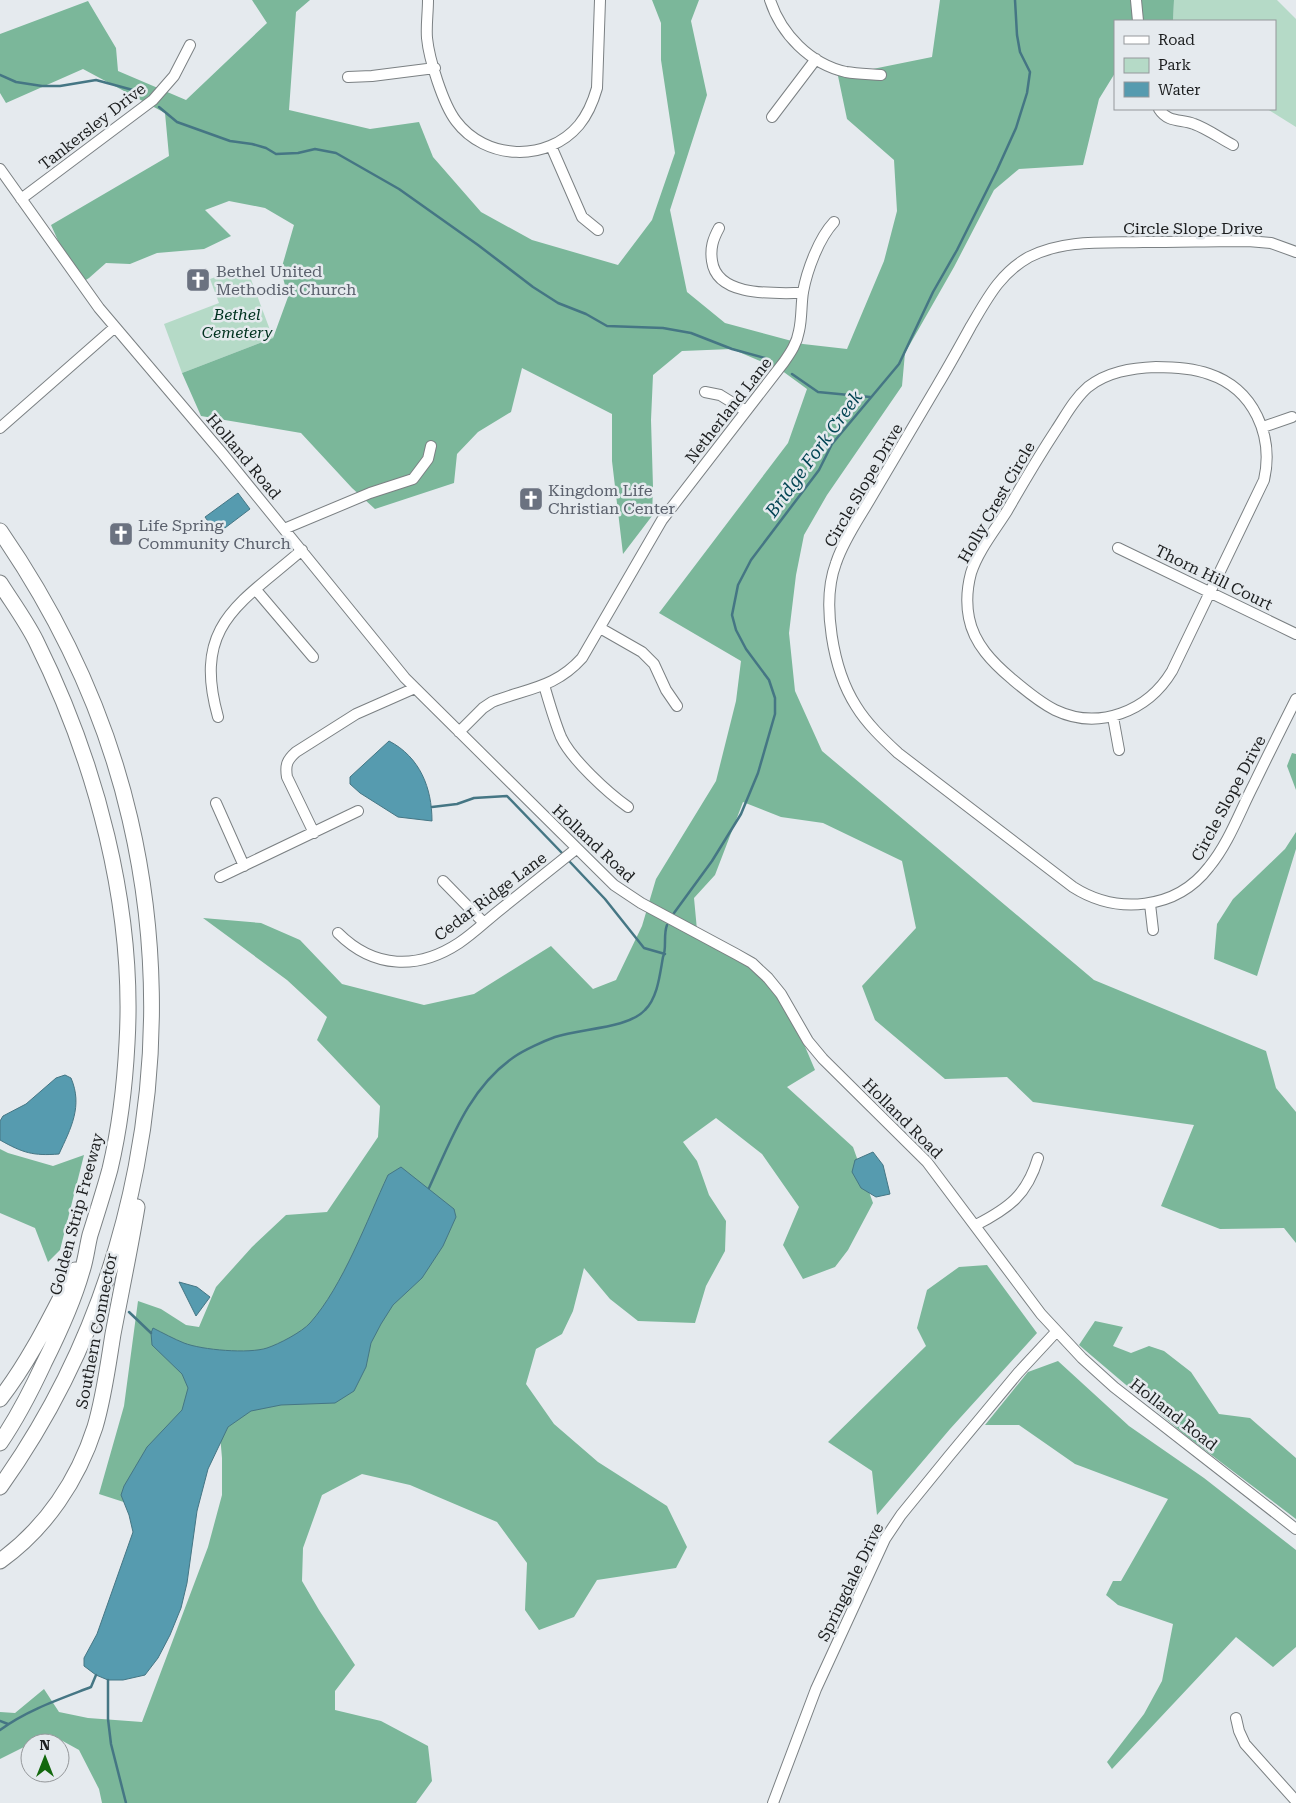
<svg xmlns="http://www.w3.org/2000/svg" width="1296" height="1803" viewBox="0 0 1296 1803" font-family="'Roboto Serif',serif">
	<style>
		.green { fill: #b5dac7 }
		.forest { fill: #7bb79a }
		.water { fill: #569baf; stroke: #457684 }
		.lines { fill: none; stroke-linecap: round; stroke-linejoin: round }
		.stream { stroke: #457684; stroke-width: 2.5 }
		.minor-casing { stroke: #7b8083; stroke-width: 12 }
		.highway-casing { stroke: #7b8083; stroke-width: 17 }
		.minor { stroke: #fff; stroke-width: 10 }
		.highway { stroke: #fff; stroke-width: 15 }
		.labels { text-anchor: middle; stroke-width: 5; stroke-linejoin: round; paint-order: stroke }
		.street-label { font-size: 16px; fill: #1c1e1f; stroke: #e5eaee }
		.worship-label { font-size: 16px; fill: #5b616d; stroke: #e5eaee; text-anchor: start }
		.park-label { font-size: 16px; font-style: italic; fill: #00321f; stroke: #e5eaee }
		.water-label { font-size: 18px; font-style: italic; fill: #044554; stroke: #e5eaee }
	</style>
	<rect width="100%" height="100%" fill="#e5eaee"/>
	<path class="green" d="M1174,0H1277L1296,19V127L1267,109H1275V21H1173Z
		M246,266L273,338L182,373L164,324L219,303L210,279Z"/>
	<path class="forest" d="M252,0H310L296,12L289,110L370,129L419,122L433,157L481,212L532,240L618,265L652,220L675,153L661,60V23L652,0H699L691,21L707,95L670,210L687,292L725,323L803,344L847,349L884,261L897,211L894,160L847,119L838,76L932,57L940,0H1174L1173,21H1115V73L1099,99L1083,165L1019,169L994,190L954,267L905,353L902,386L827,495L804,535L796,575L789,633L795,691L822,751L1094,980L1266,1051L1276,1088L1296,1112V1243L1284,1228L1220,1229L1161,1206L1194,1125L1033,1102L1007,1077L945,1079L875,1020L862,986L916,928L902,861L823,823L781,817L743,802L715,875L694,898L697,930L752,961L792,1016L815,1070L787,1087L853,1147L873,1203L848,1250L835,1267L803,1279L783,1245L799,1207L762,1154L716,1118L683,1142L697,1161L709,1195L726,1221L725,1251L706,1286L695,1323L638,1321L610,1299L584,1268L573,1311L562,1334L536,1349L526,1384L554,1424L598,1462L667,1506L687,1547L676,1568L597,1580L574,1617L539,1630L525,1610L527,1563L497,1522L410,1485L362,1474L322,1495L303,1548L302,1581L319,1610L355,1665L335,1691V1710L381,1721L428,1746L432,1781L416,1803H102L99,1789L79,1750L50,1734L0,1759V1712L15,1713L44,1689L59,1712L88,1718L142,1722L208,1547L222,1495V1458L220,1435L139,1507L99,1494L124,1406L138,1301L161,1309L186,1325L199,1327L216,1287L252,1247L286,1215L327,1212L378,1137L380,1106L317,1040L327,1017L287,980L203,918L261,923L300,940L342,984L424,1005L474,994L551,946L593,989L616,980L642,926L656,879L716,781L736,701L741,661L659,613L788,443L807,389L781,370L732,349L682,351L653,375L651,420L653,487L652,516L623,554L612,461V414L522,368L511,412L478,432L457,454L454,483L375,509L352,488L301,433L201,416L182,373L273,338L288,297L281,270L294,225L265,208L229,201L205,210L231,236L204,249L157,253L130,264L106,263L89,278L78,285L51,225L169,156L165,113L83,69L6,103L0,93V34L88,1L116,48L118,71L186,100L267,23Z
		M1292,753L1296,754V790L1287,766Z
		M1296,832V849L1257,976L1214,959L1217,924L1233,899L1285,849Z
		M0,1149L8,1153L53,1166L84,1155L60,1250L48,1262L35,1228L0,1213Z
		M987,1265L1037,1333L950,1429L877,1515L872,1471L828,1442L926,1346L917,1328L927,1290L959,1267Z
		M1095,1321L1123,1327L1113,1346L1131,1353L1149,1346L1164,1351L1191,1372L1219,1414L1250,1418L1296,1458V1519L1185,1435L1079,1345Z
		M1058,1361L1129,1426L1204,1478L1296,1550V1647L1273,1667L1236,1637L1112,1769L1107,1762L1144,1714L1162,1681L1173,1624L1118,1605L1106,1595L1113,1581H1121L1168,1499L1075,1464L1019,1425H985L1028,1372Z"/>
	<path class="water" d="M238,493L250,509L217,534L205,517Z
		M389,741C420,757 432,788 432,821L398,817L360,793L350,784V777Z
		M65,1075L71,1078C83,1106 71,1128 59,1154C33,1156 23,1153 0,1140V1121L3,1116L26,1104L56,1078Z
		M873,1152L883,1165L890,1194L876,1197L861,1188L852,1172L855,1160Z
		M401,1167L454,1209L456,1217L443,1246L422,1278L393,1305L381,1324L371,1343L366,1367L354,1391L335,1403L281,1405L251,1411L228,1427L208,1469L197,1511L187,1583L181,1608L170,1635L158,1658L145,1675L123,1680H108L96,1675L84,1666V1658L97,1634L133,1532L129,1515L121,1495L124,1486L147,1447L182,1410L188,1388L182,1374L152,1345L151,1333L153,1328C163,1333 174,1339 184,1343C202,1350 249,1354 267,1348C279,1344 302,1332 310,1323C343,1286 367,1220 388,1175Z
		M179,1282L197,1287L210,1297L196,1316Z"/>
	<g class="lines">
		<path class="stream" d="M0,75L16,82L42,86H60L96,80L144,93
			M159,107L177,122L230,141L252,144L266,148L276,154L298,153L315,149L336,153L399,189L478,245L533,287L558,303L586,314L607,326L663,328L691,333L732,349L765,358
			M792,374L818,392L870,397
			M432,807L457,804L474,798L507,796L562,853
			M570,862L605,899L644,948L665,954
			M674,913L712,861L741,814L758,773L775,714V698L769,680L746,649L736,630L732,615L738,585L751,560L819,470L832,444L899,364L933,292L957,250L997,170L1016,128L1027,93L1030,72L1020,52L1017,35L1015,0
			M429,1188C451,1140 469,1088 514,1057C524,1050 544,1041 555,1037C581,1028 627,1029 645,1010C658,997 660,973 663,957C667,948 663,935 667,925
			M129,1312L151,1333
			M108,1680V1719L111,1744L126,1803
			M0,1721L8,1724
			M0,1730C27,1710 60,1699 91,1687L96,1675"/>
		<defs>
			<path id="minor" d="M428,0C428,13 426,26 427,38C429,59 443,104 456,121C485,160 547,163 579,125C588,114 593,102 597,88L600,0
				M770,0C781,34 810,64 846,72C858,74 869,74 881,75
				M1136,0L1138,21
				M348,77L372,76L435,68
				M1159,109C1168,123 1181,119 1194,124C1208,129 1221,139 1233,145
				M772,117L816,59
				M551,146L582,217L598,230
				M0,169L99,308L222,453L405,678L614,885L641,903L736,954L752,963L768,978L781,994L808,1041L823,1059L927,1162L1041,1314L1082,1358L1114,1387L1296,1529
				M21,199L153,100L174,76L190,45
				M719,228C713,239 710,248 712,261C717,298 776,293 803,293
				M1296,252L1271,243L1248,241C1213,241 1178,242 1143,242C1106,243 1064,239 1029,257C1000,273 987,299 971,326C960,346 949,366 937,386C916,422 894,459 872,496C860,517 844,539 836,563C821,603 833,670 856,706C867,724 883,739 898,753L1073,887C1117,915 1176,910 1209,867C1229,843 1240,811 1254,784C1268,755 1282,727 1296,699
				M1156,367C1173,367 1192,368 1209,374C1254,389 1274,436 1264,480L1172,671C1148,711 1099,731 1055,710C1039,702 1025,690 1012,679C993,663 974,644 969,618C966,603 967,588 971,573C978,551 995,530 1007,511C1023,483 1039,456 1056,430C1066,415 1074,399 1088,387C1107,372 1131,368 1156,367Z
				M705,392L720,395L746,411
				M1263,427L1292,417
				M0,428L115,327
				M284,529L370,493L413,479L428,459L431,446
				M1118,548L1296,634
				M256,590L313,657
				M600,628L642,652L654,664L666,690L677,706
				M544,685C549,702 554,720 561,737C571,759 608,793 628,807
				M218,717C192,624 240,604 302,550
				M1113,717L1119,750
				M459,732L483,708L492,702C528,688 555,688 582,658L662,520L784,362C791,352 797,343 799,331C802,318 801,305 803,292C807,270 819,238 834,222
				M216,803L244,866
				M314,833L287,777C285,765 287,760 296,752L356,714L415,688
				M220,877L358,811
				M443,881L484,923
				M1150,904L1153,930
				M338,933C374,969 418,970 459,943C474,933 487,920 501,909C526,889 551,869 576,849
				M976,1225C1009,1208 1027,1195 1038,1158
				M1236,1718L1239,1731L1245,1744L1296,1801
				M773,1803L816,1689L885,1539L901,1515L949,1456L1018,1373L1056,1332"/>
			<path id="highway" d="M0,531C60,618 106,715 130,819C183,1047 137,1295 0,1487
				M0,583C12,602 26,621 36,641C96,762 135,907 127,1043C125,1082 119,1131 110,1169C104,1191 97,1213 90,1235C87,1247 86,1259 82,1271C73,1303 59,1333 44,1363C31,1391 17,1418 0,1443
				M0,1399C31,1359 52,1314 75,1270
				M0,1561C46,1528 78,1480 95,1427C104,1397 108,1365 113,1334C121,1292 130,1249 137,1207"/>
		</defs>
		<use href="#minor" class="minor-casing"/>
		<use href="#highway" class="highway-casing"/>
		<use href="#minor" class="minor"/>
		<use href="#highway" class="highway"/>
	</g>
	<defs>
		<symbol id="church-square" viewBox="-11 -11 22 22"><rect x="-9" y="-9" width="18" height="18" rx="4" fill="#6b7280" stroke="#e5eaee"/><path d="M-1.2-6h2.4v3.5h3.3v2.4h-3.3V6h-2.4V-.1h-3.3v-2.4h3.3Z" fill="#fff"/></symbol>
	</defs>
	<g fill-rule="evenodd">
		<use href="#church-square" x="184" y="266" width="28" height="28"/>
		<use href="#church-square" x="517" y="485" width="28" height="28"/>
		<use href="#church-square" x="107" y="520" width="28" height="28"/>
	</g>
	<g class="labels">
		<g class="street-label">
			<text transform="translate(92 126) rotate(-38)" y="6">Tankersley Drive</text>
			<text x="1193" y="234">Circle Slope Drive</text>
			<text transform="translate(728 410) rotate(-52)" y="6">Netherland Lane</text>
			<text transform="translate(244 456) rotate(50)" y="6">Holland Road</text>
			<text transform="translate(863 485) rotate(-60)" y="6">Circle Slope Drive</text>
			<text transform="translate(996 502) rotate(-60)" y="6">Holly Crest Circle</text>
			<text transform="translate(1214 577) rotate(26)" y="6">Thorn Hill Court</text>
			<text transform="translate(1228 798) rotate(-62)" y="6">Circle Slope Drive</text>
			<text transform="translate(594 843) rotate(43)" y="6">Holland Road</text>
			<text transform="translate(490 896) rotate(-37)" y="6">Cedar Ridge Lane</text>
			<text transform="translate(903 1118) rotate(45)" y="6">Holland Road</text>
			<text transform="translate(76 1214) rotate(-75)" y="6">Golden Strip Freeway</text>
			<text transform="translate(96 1331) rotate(-79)" y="6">Southern Connector</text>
			<text transform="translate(1174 1414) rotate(38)" y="6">Holland Road</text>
			<text transform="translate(850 1582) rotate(-64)" y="6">Springdale Drive</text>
		</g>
		<g class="worship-label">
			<text x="216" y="277">Bethel United<tspan x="216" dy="18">Methodist Church</tspan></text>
			<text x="548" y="496">Kingdom Life<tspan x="548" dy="18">Christian Center</tspan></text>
			<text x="138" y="531">Life Spring<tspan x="138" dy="18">Community Church</tspan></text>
		</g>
		<g class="park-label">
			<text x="237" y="320">Bethel<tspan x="237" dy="18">Cemetery</tspan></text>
		</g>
		<g class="water-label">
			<text transform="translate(814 454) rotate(-54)" y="6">Bridge Fork Creek</text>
		</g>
	</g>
	<rect x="1114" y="20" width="162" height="90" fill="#e5eaee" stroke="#95989b"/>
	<rect x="1124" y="36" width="25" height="8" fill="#ffffff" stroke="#95989b"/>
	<text x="1158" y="45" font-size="15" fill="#1c1e1f">Road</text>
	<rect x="1124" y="58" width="25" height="15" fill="#b5dac7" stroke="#95989b"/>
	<text x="1158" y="70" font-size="15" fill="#1c1e1f">Park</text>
	<rect x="1124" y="82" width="25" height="15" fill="#569baf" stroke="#95989b"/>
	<text x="1158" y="95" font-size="15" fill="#1c1e1f">Water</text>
	<g transform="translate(45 1758)"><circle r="24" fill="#e5eaee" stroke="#95989b"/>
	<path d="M0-4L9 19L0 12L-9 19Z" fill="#12680d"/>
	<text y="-8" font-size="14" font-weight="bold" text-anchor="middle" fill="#1c1e1f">N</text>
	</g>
</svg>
